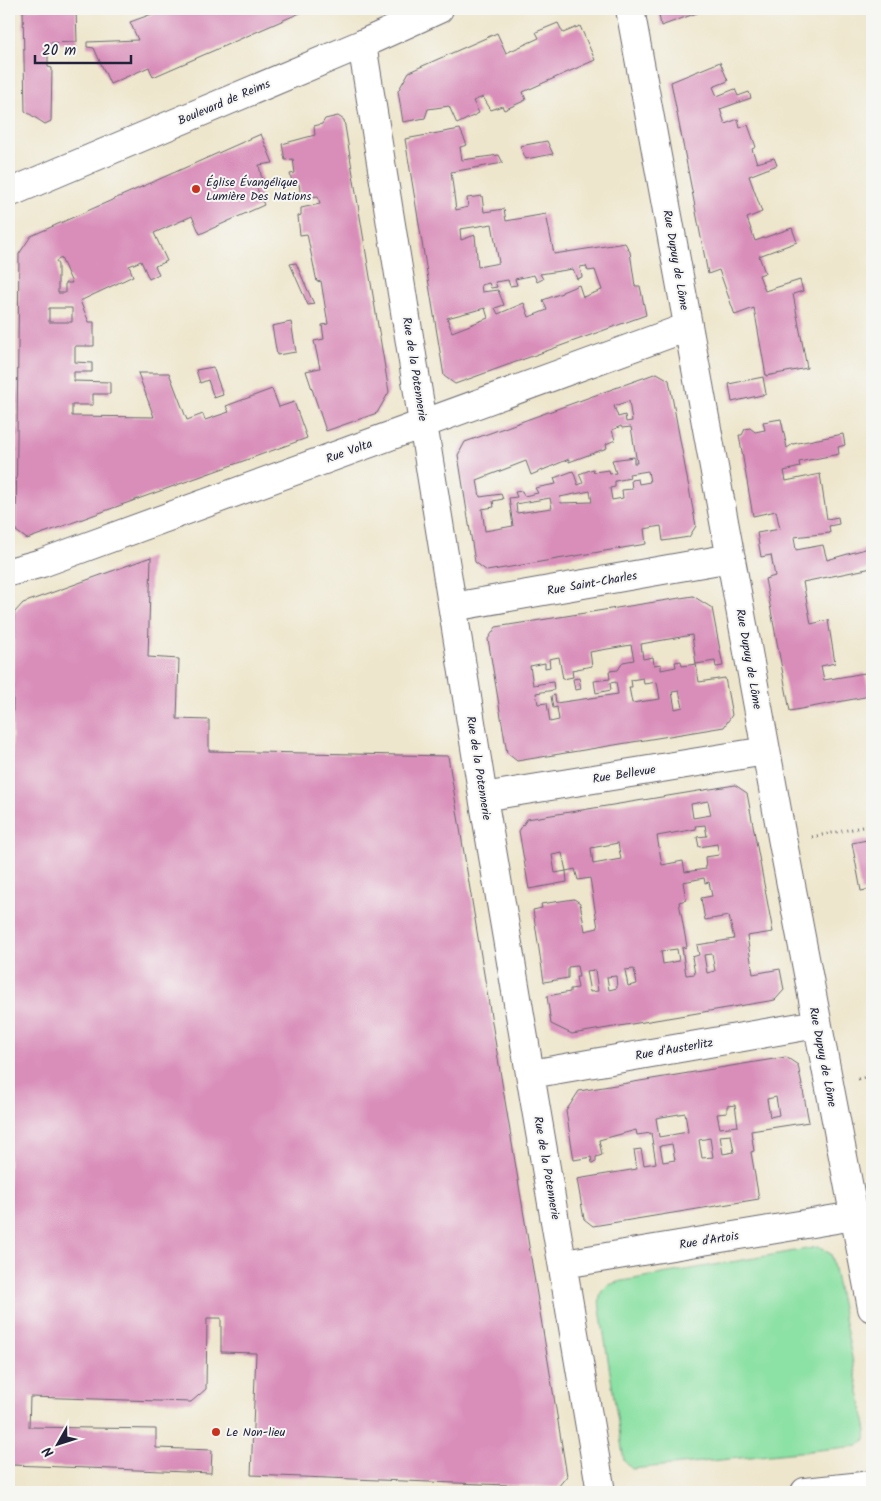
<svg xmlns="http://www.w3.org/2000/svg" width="881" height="1501" viewBox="0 0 881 1501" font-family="Kalam,sans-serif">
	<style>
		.green { fill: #8ce1a4; stroke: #578270 }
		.building { fill: #d98eba; fill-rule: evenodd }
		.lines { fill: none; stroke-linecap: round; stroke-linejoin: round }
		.minor-casing { stroke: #69676e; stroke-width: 30 }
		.path { stroke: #69676e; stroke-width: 3; stroke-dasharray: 1 4; stroke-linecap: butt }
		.minor { stroke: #fff; stroke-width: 28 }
		.poi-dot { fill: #c8321e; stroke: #f6f6f2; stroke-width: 2 }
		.labels { text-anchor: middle; stroke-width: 4; stroke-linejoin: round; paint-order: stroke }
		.street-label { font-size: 12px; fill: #22223b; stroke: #f6f6f2 }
		.poi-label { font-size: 12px; fill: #22223b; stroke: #f6f6f2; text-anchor: start }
	</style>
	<rect width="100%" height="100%" fill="#f6f6f2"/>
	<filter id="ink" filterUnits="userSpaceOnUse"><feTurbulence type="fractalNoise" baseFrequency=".02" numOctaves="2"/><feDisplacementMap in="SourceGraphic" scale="10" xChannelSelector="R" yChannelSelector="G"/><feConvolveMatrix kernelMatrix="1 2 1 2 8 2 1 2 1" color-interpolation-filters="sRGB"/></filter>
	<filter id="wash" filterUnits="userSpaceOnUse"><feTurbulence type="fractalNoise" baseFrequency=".0096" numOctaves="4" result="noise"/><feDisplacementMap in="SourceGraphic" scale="20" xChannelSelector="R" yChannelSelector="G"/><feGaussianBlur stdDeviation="1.12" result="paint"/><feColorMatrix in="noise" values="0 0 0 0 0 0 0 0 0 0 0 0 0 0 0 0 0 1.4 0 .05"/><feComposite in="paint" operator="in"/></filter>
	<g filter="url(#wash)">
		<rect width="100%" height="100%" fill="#eee6cc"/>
		<path class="green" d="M818,1247L831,1254L867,1431L865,1440L858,1446L632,1469L624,1461L600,1309C597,1290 605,1285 622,1281Z"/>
		<g id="blocks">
			<path class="building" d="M23,9H76L77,42L48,43V67L52,68L51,121L45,124L25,111Z
				M150,9H309L153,77L149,67L110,84L94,48L87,47V42L138,40L130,22L152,14Z
				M658,9H708L661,26Z
				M558,23L563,33L580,26L595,60L523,92L526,100L504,110L502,106L491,110L483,97L473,101L479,113L457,124L449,106L428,109L425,118L403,122L398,91L409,72L497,33L506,53L539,38L536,32Z
				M720,62L728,81L713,87L717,96L735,89L738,96L749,92L751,98L720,109L725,124L738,119L740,128L748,125L756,147L752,149L757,163L774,158L777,165L749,176L762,212L747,218L755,241L792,228L797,242L759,256L765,273L759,275L765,291L800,280L803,291L793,294L807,368L766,376L754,308L735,315L719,270L708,274L671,82Z
				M338,116L344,120L389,392L377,413L326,431L306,371L320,368L314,341L324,339L322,325L328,324L321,281L317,282L307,234L300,235L298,216L301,215V208L320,204L318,196L301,199L299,184L293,185L290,174L295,173L293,159L285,160L282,144L315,135L314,126L322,124L325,119Z
				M460,129L467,145L460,147L462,160L499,155L503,163L451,172L456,210L468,207L467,198L482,196L484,212L504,209L506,221L546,214L554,254L625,243L630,252L635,286H640L646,315L455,384L444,376L405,139ZM492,224L499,263L478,267L475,235L461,240L460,229ZM586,266L588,271L595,270L602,290L583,297L579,285L562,292V293L543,300L547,310L529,317L524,303L498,314L495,308L504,305L498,290L482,292L481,285L489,283L491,288L497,287L495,282L508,280L510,286L517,285L515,279L534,275L537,282L543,279L540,274L573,269L577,279L582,277L580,267ZM485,308L488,318L452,332L447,318Z
				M261,134L273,163L259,165L263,185L256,186L264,205L200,234L192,216L154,233L167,261L155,266L159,274L149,279L141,261L129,266L133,276L80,301L89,322H94V346H75V362L92,363V372H74V381L110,382V394H93V405H72V416L154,417L138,373H169L187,420L203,414L205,420L229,412L226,406L272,389L279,407L294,402L307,438L27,539L16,531L19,254L31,236ZM61,258L72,283H65V293H58V265L56,261ZM49,308H72V322H49Z
				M547,141L553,154L526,159L520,146Z
				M296,263L305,284L314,304L308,305L290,264Z
				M291,322L296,352L277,355L272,326Z
				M213,367L223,395L214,398L208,380L200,383L196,370Z
				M657,373L669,380L696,526L689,537L663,541L661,526L644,529L646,544L487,571L475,562L458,455L465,442ZM629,401L632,421L626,422L625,415L618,417L614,406ZM621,426L622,428L631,427L637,463H634V457L612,460L616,473L610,474L609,470L594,472L593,469L579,474L583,483L578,485L573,471L554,478L556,484L535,488L538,493L524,496L522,491L515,492L517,497L509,498L513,526L485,531L482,509L494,507L493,501L503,499L501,494L480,497L477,480L526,461L531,475L569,459V462L607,448L606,444L615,440L612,430ZM648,471L650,482L639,484L638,479L631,480L632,489L622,490L623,498L612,500L610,488L615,487V481L630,478L629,474ZM590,491L592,502L561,503L560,497ZM550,498L552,508L517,513L516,504Z
				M763,377L766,394L732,402L729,384Z
				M781,419L787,448L793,444L843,434L845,445L838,447L839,454L799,462L800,467L784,471L786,481L820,474L827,519L838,517L839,524L829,526L830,533L794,537L796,550L823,545L827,560L872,547V568L803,582L811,624L828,620L835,663L821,666L824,680L865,673L870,696L790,711L765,579L775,576L771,555L761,557L757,533L780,529L776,511L753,516L739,435H742L745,429L750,428L755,432L765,430L763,422Z
				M151,557L148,657L179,659L177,719L209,720V751L448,756L567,1476L558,1487L251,1475L256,1353L221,1352V1318H207L206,1389L191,1402L30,1397L29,1427L156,1429V1448L212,1450L211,1473L13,1465L9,1461V982L14,613L23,603Z
				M693,596L712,608L723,666L716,667L715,661L696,664L699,682L725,678L732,715L724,727L517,761L507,753L488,639L496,627ZM692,635L696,664L682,666L681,661L675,662L676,667L661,670V664L654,665L653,657L643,659L641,644ZM631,645L634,660L623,662L618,670L609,671L610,679L594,681L596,693L611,690L610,683L616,682L618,694L556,703L555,695L551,696L553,708L557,707L559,720L550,722L547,703L538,704L536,693L554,690L553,682L533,685L530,666L545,663V668L550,667L549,659L559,657L563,679L573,677L572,670L592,666L590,652ZM643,678L644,684L657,682L660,699L632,703L629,687H632L631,680ZM679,691L683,707L675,709L672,692Z
				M579,678L581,689L575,690L573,679Z
				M735,785L747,793L773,932L747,936L753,974L780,969L784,990L775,1000L572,1034L551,1024L547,996L570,992V989L578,988L576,977H579L577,966L568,967V978L544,982L533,910L542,908L541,904L574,899L580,903L585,931L598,928L590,878L578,880L575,869L566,871L562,853L552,855L555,873L566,871L567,882L529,889L519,831L527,819ZM708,801L711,815L693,818L691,804ZM705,825L707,836L697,837L699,847L717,844L719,855L705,857L706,869L685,872L683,861L662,865L657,836L696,829L695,826ZM618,843L621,859L593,864L591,848ZM704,878L705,883L709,882L712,896L701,898L705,920L729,916L734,939L697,945L699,955L692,957L695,974L686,975L682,948L687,947L679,902L686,900L683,882ZM677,949L679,961L663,964L661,951ZM712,954L715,971L707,973L704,955ZM634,969L637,984L628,986L625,970ZM595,970L598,991L590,992L586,971ZM616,976L617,988L609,990L607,977Z
				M872,839V889L861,891L852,843Z
				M786,1057L798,1065L809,1122L751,1131L754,1151L751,1152L759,1199L593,1226L584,1219L577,1179L637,1169L634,1150L641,1149L644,1165L656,1163L651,1133L637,1135L636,1130L599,1140L602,1155L596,1157V1162L592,1163L591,1157L574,1160L566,1111L579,1091ZM776,1097L779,1115L770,1117L767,1099ZM735,1105L738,1126L720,1128L717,1114L727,1113V1106ZM685,1113L688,1132L659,1137L656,1118ZM731,1135L734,1152L723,1154L720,1136ZM710,1138L713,1157L702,1158L699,1140ZM672,1144L675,1160L663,1162L660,1146Z"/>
		</g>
	</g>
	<g filter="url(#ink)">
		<use href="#blocks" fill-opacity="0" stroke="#69676e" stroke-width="1"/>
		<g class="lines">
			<defs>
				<path id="minor" d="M630,9L783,843L872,1308
					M362,44L483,797L601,1492
					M9,193L362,44L439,9
					M9,572L42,563L688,327
					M453,607L731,558
					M483,797L766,751
					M531,1074L817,1024
					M564,1264L854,1216
					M805,1492L872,1485"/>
			</defs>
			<use href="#minor" class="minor-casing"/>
			<path class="path" d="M812,837L872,825
				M858,1079L872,1076"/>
			<use href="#minor" class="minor"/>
		</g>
	</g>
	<g class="poi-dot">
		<circle cx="196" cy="189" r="5"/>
		<circle cx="216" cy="1432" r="5"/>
	</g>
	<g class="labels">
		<g class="street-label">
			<text transform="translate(224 102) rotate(-23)" y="4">Boulevard de Reims</text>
			<text transform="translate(676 260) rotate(80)" y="4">Rue Dupuy de Lôme</text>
			<text transform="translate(415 369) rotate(81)" y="4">Rue de la Potennerie</text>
			<text transform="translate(349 451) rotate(-20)" y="4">Rue Volta</text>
			<text transform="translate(592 583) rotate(-10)" y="4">Rue Saint-Charles</text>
			<text transform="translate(749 659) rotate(80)" y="4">Rue Dupuy de Lôme</text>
			<text transform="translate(479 768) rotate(81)" y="4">Rue de la Potennerie</text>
			<text transform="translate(624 774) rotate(-9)" y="4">Rue Bellevue</text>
			<text transform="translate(674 1049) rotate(-10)" y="4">Rue d'Austerlitz</text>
			<text transform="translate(823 1057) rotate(79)" y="4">Rue Dupuy de Lôme</text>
			<text transform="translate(547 1168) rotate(80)" y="4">Rue de la Potennerie</text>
			<text transform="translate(709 1240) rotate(-9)" y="4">Rue d'Artois</text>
		</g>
		<g class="poi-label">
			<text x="206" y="186">Église Évangélique<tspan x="206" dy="14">Lumière Des Nations</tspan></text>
			<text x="226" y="1436">Le Non-lieu</text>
		</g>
	</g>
	<rect width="881" height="1501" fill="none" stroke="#f6f6f2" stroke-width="30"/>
	<g transform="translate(58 1444) rotate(231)" stroke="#f6f6f2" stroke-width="4" paint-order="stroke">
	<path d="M0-4L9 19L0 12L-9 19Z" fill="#22223b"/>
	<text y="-8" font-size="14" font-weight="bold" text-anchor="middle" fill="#22223b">N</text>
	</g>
	<path d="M35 55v8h96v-8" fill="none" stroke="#22223b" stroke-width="2.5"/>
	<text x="42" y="55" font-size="15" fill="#22223b" stroke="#f6f6f2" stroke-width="4" paint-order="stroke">20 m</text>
</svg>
